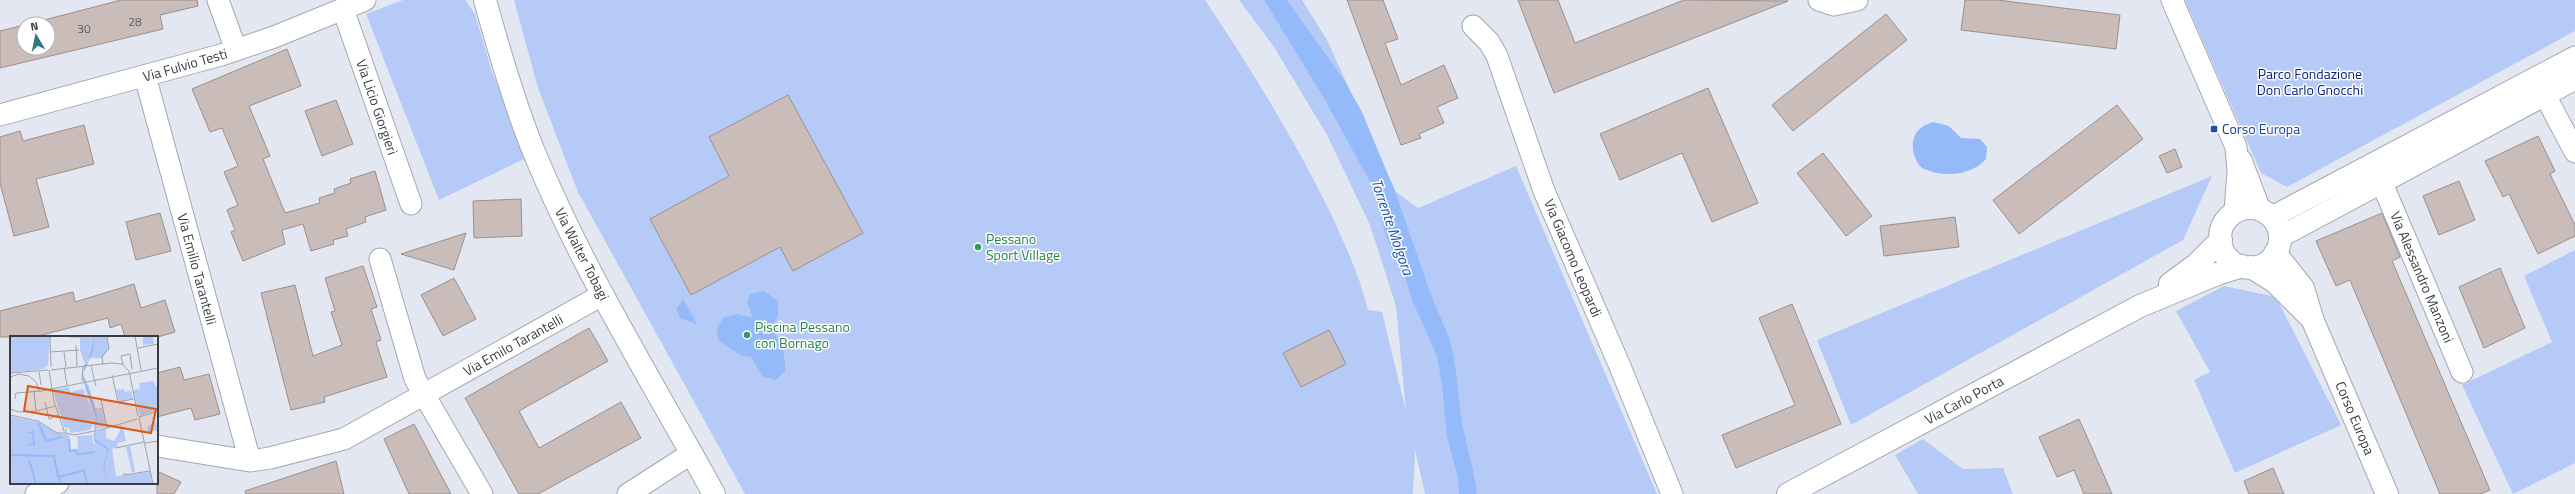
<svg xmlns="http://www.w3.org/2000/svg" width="2575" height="494" viewBox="0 0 2575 494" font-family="'Titillium Web',sans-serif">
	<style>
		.green { fill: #b6caf7 }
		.water { fill: #95bafa }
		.building { fill: #cabdb9; stroke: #9b8f8b }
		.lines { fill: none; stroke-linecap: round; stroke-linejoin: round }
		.street-casing { stroke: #a3a7b2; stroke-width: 23 }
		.secondary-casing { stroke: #a3a7b2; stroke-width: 24 }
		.street { stroke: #fff; stroke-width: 21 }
		.secondary { stroke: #fff; stroke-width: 22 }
		.transit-dot { fill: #1a4fb4; stroke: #fff; stroke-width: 1.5 }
		.leisure-dot { fill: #2e9e5b; stroke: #fff; stroke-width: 1.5 }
		.labels { text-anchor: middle; stroke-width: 3; stroke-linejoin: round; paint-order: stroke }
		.number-label { font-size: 12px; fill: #5e5c5e }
		.street-label { font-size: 14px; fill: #3a3c40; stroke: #fff }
		.park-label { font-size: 14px; fill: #071b78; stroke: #fff }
		.transit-label { font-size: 14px; fill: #164399; stroke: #fff; text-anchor: start }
		.leisure-label { font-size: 14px; fill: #27864d; stroke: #fff; text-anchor: start }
		.water-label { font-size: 15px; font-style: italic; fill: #1b4faa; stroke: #fff }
		.inset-river { fill: none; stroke: #95bafa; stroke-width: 2 }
		.inset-road { fill: none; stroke: #9fa3ab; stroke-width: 1 }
		.view { fill: #df580f; fill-opacity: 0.15; stroke: #df580f; stroke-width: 2 }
		.inset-edge { fill: none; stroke: #3a3c40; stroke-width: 2 }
	</style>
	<rect width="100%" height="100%" fill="#e2e7f2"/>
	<path class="green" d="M403,0H465L475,14L492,72L526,158L439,200L366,14Z
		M514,0H1205C1251,69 1295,140 1331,214C1345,245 1360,276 1368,310L1382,312L1406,411L1396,306L1370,225L1327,135L1274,47L1239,0H1302L1327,40L1396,192L1418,208L1516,166L1657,494H1425L1415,450L1413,494H745L578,192L538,88Z
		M2185,0H2575V31L2287,187L2261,173Z
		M2212,176L2183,240L1851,425L1817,340Z
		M2575,250V463L2513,494L2462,385L2552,342L2524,276Z
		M2224,286L2276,297L2341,425L2235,473L2194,380L2210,372L2176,311Z
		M1923,439L1963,469L2003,468L2013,494H1918L1895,455Z"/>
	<path class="water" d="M1264,0H1287L1344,80L1362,112L1396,194L1430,292L1449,338C1457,364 1457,390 1461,416C1465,443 1474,467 1477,494H1459L1458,478L1447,437L1442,384L1437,356L1412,300L1404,273L1386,236L1374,189L1325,100Z
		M1933,122L1949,126L1961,138L1980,139L1987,147L1986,159C1971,176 1942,178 1922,168C1912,159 1908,137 1921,128C1924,125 1929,124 1933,122Z
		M764,291L778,301V315L772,329C781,343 786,354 785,371L776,380L763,377L751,357L742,356L718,340L717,328L723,318L737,314L753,318L747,302L750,294Z
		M683,299L697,324L680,318L676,309Z"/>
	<path class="building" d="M121,0H197L198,6L160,15L163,29L0,68V31L24,25V48H48V24H29Z
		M1347,0H1383L1398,39L1385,43L1401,85L1444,65L1458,98L1437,107L1444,123L1419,134L1421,138L1401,145Z
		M1518,0H1558L1575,43L1684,0L1788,1L1554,93Z
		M1965,0H1997L2120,15L2116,49L1961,30Z
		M1886,14L1907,40L1793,131L1772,105Z
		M287,49L301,86L249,106L270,156L263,159L285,213L320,203L319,198L335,193L334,189L351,183L350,179L375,171L386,210L365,217L366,222L346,229L348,236L333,240L334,244L311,251L303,224L282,230L285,244L243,261L231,232L235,230L227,210L238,205L224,172L238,166L222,128L210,132L192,89Z
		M1708,88L1758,203L1712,222L1682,153L1620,180L1600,134Z
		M788,95L863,233L793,271L780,247L691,295L650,219L729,176L709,137Z
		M336,100L353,144L322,156L305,111Z
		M2117,105L2143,139L2019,234L1993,200Z
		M84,125L94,164L36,179L49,227L14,236L0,183V137L20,131L23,141Z
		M2538,136L2555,171L2550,174L2575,225V236L2538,254L2509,194L2503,197L2485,161Z
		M2175,149L2182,167L2167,173L2159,156Z
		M1823,153L1872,216L1846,236L1797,173Z
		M2459,181L2475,220L2439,235L2423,196Z
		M521,199L522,236L474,238L473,201Z
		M160,213L171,251L136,260L126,222Z
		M2382,213L2400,257L2392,261L2490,490L2480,494H2440L2350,280L2336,286L2316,241Z
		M1955,217L1959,247L1884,256L1880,226Z
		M466,233L454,270L401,254Z
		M363,266L377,307L371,309L381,340L376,342L387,377L324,397L325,402L291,410L261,293L295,285L313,356L342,345L331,312L335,311L325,278Z
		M2500,268L2525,328L2484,348L2459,287Z
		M454,278L476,319L443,336L421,295Z
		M134,284L141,308L165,300L175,332L158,337H125L121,324L110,328L108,318L34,337H0V311L73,292L75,302Z
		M1792,304L1841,424L1736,468L1722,435L1795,405L1759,318Z
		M589,328L608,361L519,411L539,448L621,402L641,438L538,494H519L465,398Z
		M1329,330L1346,364L1301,387L1283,353Z
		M180,367L184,380L209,374L220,414L195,420L191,408L157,417V373Z
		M2079,419L2088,439L2112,494H2084L2074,470L2057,477L2039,437Z
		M414,424L451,494H409L384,439Z
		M336,461L344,494H246L245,491Z
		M2273,468L2284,494H2249L2244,481Z
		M157,471L181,482L174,494H157Z"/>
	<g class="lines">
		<defs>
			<path id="street" d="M218,0L236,50
				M1819,0L1834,5L1857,0
				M2172,0L2236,147L2238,171L2235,212
				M343,9L411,204
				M1473,26L1489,42L1497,56L1544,191L1619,364L1672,494
				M145,76L250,461
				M2538,82L2575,152
				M0,115L221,55L274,37L365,0
				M2241,160L2260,210
				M2376,169L2462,372
				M2272,217L2575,57
				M2280,237L2575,79
				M380,259L415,379L482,494
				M157,446L250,461L270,458L344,439L602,295
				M36,494L58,483
				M628,494L692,453"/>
			<path id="secondary" d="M485,0C499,51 514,103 534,152C583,271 652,381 714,494
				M2220 238a30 30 0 1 1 60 0a30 30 0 1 1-60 0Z
				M2275,253L2303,288L2313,321L2387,494
				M2251,267L2275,282L2311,318
				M2170,284L2197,264L2221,240
				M1788,494L2140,306L2217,274L2242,266"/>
		</defs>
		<use href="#street" class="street-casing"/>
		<use href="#secondary" class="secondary-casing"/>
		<use href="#street" class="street"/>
		<use href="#secondary" class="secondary"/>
	</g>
	<rect class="transit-dot" x="2210" y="125" width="8" height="8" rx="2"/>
	<g class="leisure-dot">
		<circle cx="978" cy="247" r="4"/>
		<circle cx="747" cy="335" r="4"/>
	</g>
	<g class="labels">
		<g class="number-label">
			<text x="135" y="26">28</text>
			<text x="84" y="33">30</text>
		</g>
		<g class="street-label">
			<text transform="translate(185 65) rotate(-16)" y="5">Via Fulvio Testi</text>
			<text transform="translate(377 107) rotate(71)" y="5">Via Licio Giorgieri</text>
			<text transform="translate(582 254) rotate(63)" y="5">Via Walter Tobagi</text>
			<text transform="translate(1573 258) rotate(67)" y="5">Via Giacomo Leopardi</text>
			<text transform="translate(197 269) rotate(75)" y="5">Via Emilio Tarantelli</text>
			<text transform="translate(2422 277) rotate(67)" y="5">Via Alessandro Manzoni</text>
			<text transform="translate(513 345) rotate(-29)" y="5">Via Emilo Tarantelli</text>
			<text transform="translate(1964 400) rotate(-28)" y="5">Via Carlo Porta</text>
			<text transform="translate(2355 418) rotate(67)" y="5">Corso Europa</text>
		</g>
		<g class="park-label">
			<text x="2310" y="79">Parco Fondazione<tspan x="2310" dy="16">Don Carlo Gnocchi</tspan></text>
		</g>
		<g class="transit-label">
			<text x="2222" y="134">Corso Europa</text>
		</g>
		<g class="leisure-label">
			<text x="986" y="244">Pessano<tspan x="986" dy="16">Sport Village</tspan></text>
			<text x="755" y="332">Piscina Pessano<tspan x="755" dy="16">con Bornago</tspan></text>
		</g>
		<g class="water-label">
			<text transform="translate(1392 227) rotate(71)" y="5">Torrente Molgora</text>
		</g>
	</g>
	<g transform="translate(10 336)">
		<rect width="148" height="148" fill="#e2e7f2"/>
		<path d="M0,0H40L38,29L33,33L0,37ZM60,0L97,1L98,14L92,22H79L75,28L70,14V2H60ZM128,0H143L144,8L133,9V1ZM143,45L148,54V73L130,80L123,54L130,53L129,47ZM78,48L85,72H92L96,91L84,94V87L80,94L61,97L59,92L54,91L43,54L59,51L60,56L73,53L84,79L75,52ZM114,53L115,56L121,55L123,63L109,66L106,54ZM0,80L28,86L47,97L59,99L60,115L68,113L67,100L82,99L83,107L89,109L85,107L83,97L96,93V102L104,105L110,95L109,89L113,91L116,105L107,107L108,111L102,113L106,140L140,136L142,148H0ZM146,85L148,94L138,97L137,91ZM120,110L125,136H122L116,111Z" fill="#b6caf7"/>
		<path d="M85,0L83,15L73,38L84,67L87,79L85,103L99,113L94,131L99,148L93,131L98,114L84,105L86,81L73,44L74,29L78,25Z" fill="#95bafa"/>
		<path class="inset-river" d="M28,86L36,105L52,101M18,97L23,96L24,108L18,109M59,103L60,115L66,114L67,119M68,118L85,116M0,119L44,120L48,141M19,124L26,148M69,136L74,134L77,148M56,139L69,136M51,148L49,141L55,139"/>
		<path class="inset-road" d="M40,0L41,31M125,0L131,34M66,9L67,30M128,12L148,8M40,16L69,14M54,16L56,31M93,28L92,20L99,13L97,0M113,29L111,20L120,18L122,33M81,30L86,50M54,31L57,49M39,34L44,65L54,95M41,34L101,27L112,28L119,35M119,35L128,80M29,36L31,49M0,37L38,34M102,39L108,66L124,63M0,41L9,38L19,40L26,46L29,55M72,45L73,30M24,55L26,75M5,63L6,57L31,55L148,32M91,64L97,92M35,66L39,83L48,79M0,73L9,76L27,75L45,70M0,79L28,85L47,97H55M129,81L143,148M129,81L148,75M56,93L55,97L64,99L90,94L127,83M135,107L148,105M106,112L134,106M114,137V139L140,135"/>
		<path class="view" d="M18,50L146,73L141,97L14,75Z"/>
		<rect width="148" height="148" class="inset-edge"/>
	</g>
	<g transform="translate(36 36) rotate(350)"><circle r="19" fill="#ffffff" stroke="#b0b1b3"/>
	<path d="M0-3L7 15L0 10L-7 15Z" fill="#307683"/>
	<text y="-6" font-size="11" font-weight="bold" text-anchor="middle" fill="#3a3c40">N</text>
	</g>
</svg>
